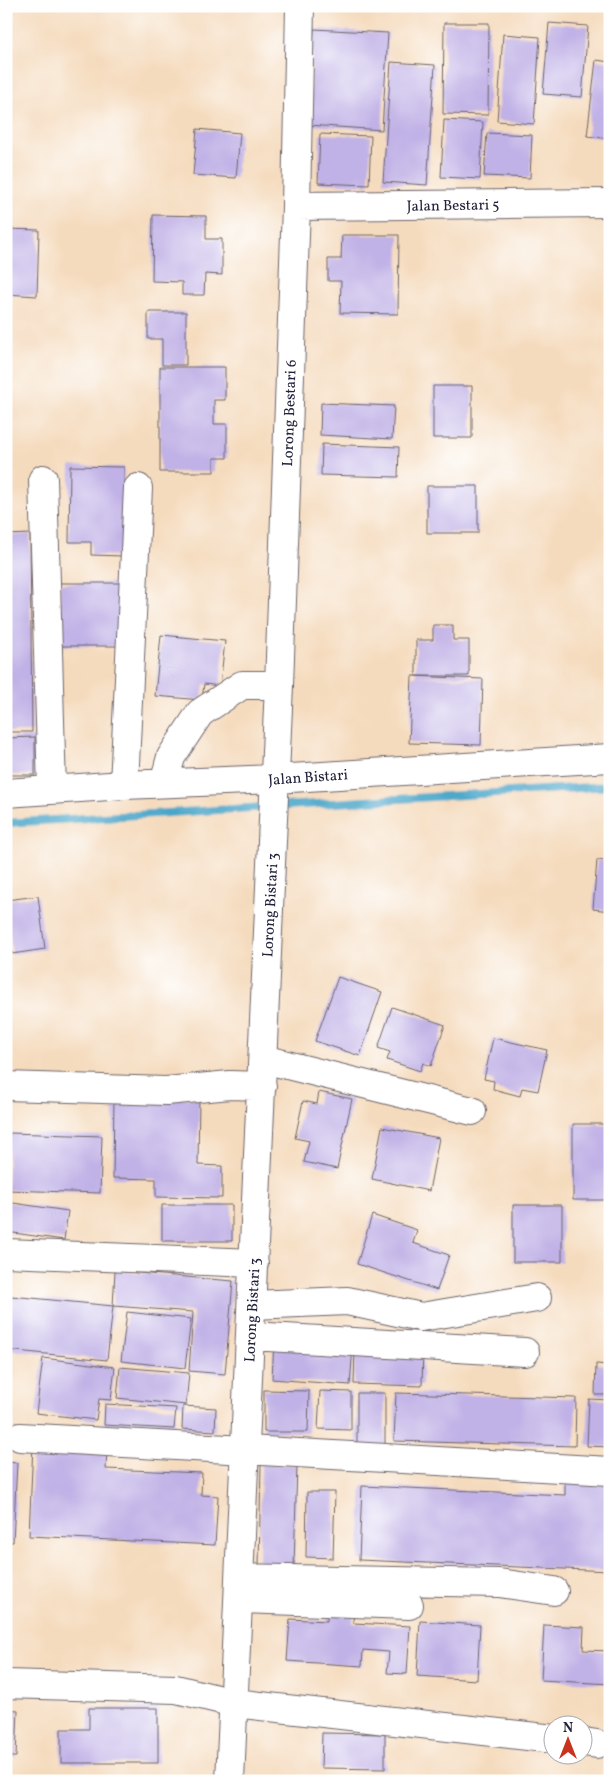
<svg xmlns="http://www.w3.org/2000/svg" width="616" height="1787" viewBox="0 0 616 1787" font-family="Vollkorn,serif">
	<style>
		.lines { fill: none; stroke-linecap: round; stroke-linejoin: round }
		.stream { stroke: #4aa6c9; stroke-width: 8 }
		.building { fill: #c0b1e6 }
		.minor-casing { stroke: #6c6369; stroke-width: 30 }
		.minor { stroke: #fff; stroke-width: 28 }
		.labels { text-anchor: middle; stroke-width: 4; stroke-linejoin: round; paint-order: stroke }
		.street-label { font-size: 15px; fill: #22223b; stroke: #fff }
	</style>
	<rect width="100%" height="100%" fill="#fff"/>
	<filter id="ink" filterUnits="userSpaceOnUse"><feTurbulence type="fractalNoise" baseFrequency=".02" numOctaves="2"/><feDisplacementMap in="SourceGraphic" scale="10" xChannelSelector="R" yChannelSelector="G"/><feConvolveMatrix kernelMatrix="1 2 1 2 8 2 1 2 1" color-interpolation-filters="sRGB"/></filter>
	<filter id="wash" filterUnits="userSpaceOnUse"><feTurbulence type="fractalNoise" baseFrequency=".0096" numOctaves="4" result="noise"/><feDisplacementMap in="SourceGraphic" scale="20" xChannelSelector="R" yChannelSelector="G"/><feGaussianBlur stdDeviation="1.12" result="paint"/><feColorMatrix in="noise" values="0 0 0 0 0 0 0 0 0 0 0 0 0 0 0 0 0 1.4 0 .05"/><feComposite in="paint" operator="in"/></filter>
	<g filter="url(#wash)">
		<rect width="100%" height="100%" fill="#f5dbbe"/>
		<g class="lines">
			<path class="stream" d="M6,823L610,786"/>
		</g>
		<g id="blocks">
			<path class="building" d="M444,23H489L488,115L443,114Z
				M549,23L588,26L582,97L543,94Z
				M314,29L388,33L382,130L308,125Z
				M503,34L540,37L534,124L497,121Z
				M596,60L610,62V139L587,136Z
				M391,62L435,65L427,185L383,182Z
				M444,120L483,122L480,179L441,177Z
				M197,129L240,133L236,178L193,175Z
				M487,133L532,135L530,178L484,176Z
				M320,134L371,136L369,185L318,183Z
				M153,215L206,216V239H222V275L205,274L204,295H182V282L152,281Z
				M6,229L39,230L37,296L6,294Z
				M342,235H399L398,314L340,313L341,281H328V259H341Z
				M148,312H186V365H162V339H148Z
				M160,367H225V400H214V424H227V458H214V472H160Z
				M433,386H472V438H433Z
				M321,403L394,406L392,439L320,435Z
				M322,444L399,447L398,477L321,475Z
				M70,466L124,467L123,556L91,555V542H69Z
				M427,486H478V533H427Z
				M30,534L32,732H6V535Z
				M60,583H124V646H60Z
				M433,625H453V640H469V676H416V640H433Z
				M161,635L225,641L220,686L204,684L202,700L155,696Z
				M412,676L483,679L481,745L409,743Z
				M35,737V775H6V738Z
				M597,860L610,861V911L593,909Z
				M38,896L45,949L12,954L6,900Z
				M338,977L382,992L360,1056L315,1041Z
				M608,978H610V994L607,993Z
				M392,1007L445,1025L431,1066L423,1063L420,1071L387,1060L390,1052L378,1048Z
				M493,1038L547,1050L538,1091L522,1088L520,1096L493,1089L494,1081L484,1079Z
				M319,1092L352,1099L337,1169L304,1162L309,1141L295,1138L303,1101L317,1104Z
				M114,1097L199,1098L198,1165L222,1166V1198L156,1197V1179L113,1178Z
				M573,1124H607V1200H573Z
				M382,1127L439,1138L429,1191L372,1179Z
				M9,1133L102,1136L100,1193L7,1190Z
				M6,1202L68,1211L64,1240L6,1232Z
				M162,1205H232V1241H162Z
				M513,1205H562V1262H513Z
				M372,1215L417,1230L413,1243L449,1255L437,1290L357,1264Z
				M115,1271L233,1281L225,1374L189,1371L193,1312L113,1306Z
				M11,1296L113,1306L107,1360L6,1350Z
				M127,1312L191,1319L185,1368L121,1361Z
				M274,1341L353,1347L350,1385L272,1379Z
				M355,1346L423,1348L422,1386L354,1384Z
				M43,1358L115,1367L111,1400L99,1399L96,1420L36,1413Z
				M596,1364L610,1365V1395H595Z
				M120,1367L189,1373L186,1405L117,1398Z
				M264,1390L309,1391L308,1432H264Z
				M320,1391L351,1392V1430L318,1429Z
				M357,1393H385V1447H357Z
				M396,1393L576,1398L575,1446L394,1441Z
				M589,1399L610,1400V1447L587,1446Z
				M105,1404L176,1408L174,1429L104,1425Z
				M183,1406L216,1408L215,1431L182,1429Z
				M33,1444L107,1448L106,1469L202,1473L201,1495L218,1496L215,1545L29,1536Z
				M6,1462L17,1463L13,1542H6Z
				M261,1464L297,1465L294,1566L259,1565Z
				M565,1476L610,1478V1571L359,1560L362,1486L565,1495Z
				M307,1492H335L333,1558L306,1557Z
				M327,1607L354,1608L353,1623L410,1626L407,1674L387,1673L389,1652L363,1650L362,1666L287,1661L290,1619L327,1621Z
				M420,1621L480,1625L477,1680L417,1676Z
				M544,1625L584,1627L583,1650L610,1651V1684L541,1680Z
				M89,1708H158V1763H61V1729H89Z
				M6,1709L18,1710L16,1757H6Z
				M322,1733L385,1734V1769L321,1768Z"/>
		</g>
	</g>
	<g filter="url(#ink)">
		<use href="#blocks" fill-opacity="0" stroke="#6c6369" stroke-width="1"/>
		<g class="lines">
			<defs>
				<path id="minor" d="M296,206L610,203
					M43,479L52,790
					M164,783L171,757L200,713L242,685H279
					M124,785L138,488
					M6,793L124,785L275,779L610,758
					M263,1059L472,1111
					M6,1086L166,1091L230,1085L262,1086
					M6,1253L254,1263
					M252,1305L347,1301L421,1317L537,1298
					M251,1336L525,1352
					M20,1437L610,1471
					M240,1578L499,1583L554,1591
					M239,1599L409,1605
					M6,1684L176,1689L234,1703L554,1739
					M584,1742L597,1744
					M230,1781L279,685L296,206L300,6"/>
			</defs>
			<use href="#minor" class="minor-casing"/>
			<use href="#minor" class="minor"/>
		</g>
	</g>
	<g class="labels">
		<g class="street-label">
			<text transform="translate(453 205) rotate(-1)" y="5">Jalan Bestari 5</text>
			<text transform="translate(289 413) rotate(-88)" y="5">Lorong Bestari 6</text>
			<text transform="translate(308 777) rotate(-4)" y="5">Jalan Bistari</text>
			<text transform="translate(270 905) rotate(-87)" y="5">Lorong Bistari 3</text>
			<text transform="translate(252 1310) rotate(-87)" y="5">Lorong Bistari 3</text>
		</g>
	</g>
	<rect width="616" height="1787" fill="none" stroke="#fff" stroke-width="25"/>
	<g transform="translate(568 1740)"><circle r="24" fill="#ffffff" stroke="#a7a7b1"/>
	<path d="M0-4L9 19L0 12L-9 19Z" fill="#c8321e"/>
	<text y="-8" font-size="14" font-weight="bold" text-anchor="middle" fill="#22223b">N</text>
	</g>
</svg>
